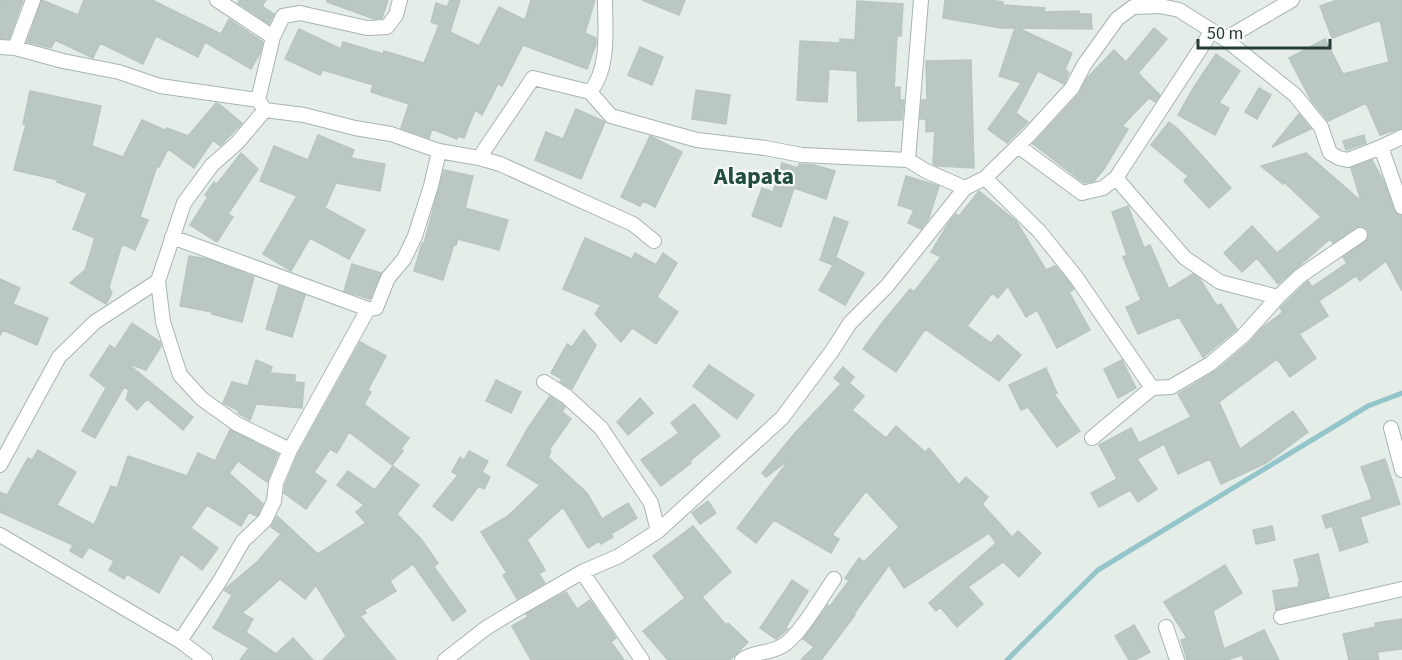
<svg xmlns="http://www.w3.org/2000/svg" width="1402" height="660" viewBox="0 0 1402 660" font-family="'Source Sans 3',sans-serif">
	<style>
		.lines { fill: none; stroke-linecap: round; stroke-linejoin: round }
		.stream { stroke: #94c5cb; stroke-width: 5 }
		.building { fill: #bbc7c2; stroke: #b8c6bf; stroke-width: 1.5 }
		.street-casing { stroke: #a8b5b0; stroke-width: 16 }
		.street { stroke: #fff; stroke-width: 14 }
		.labels { text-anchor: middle; stroke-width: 4.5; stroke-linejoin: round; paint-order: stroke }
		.quarter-label { font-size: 24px; font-weight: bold; fill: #244d41; stroke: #f6f9f7 }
	</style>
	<rect width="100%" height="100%" fill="#e5ede9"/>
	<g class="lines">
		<path class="stream" d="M1007,660L1098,570L1368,406L1402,393"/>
	</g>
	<path class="building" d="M0,0H23L9,39L0,38Z
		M42,0L78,15L84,0H152L221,34L229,19L263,42L260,53L251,69L205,42L198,57L156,36L143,64L100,43L93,58L55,40L51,48L27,42Z
		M240,0H266L262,6L274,14L269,24L238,3Z
		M327,0H388L382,18L374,19L327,2Z
		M450,0H460L450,32L479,46L499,7L525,20L531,0H595L585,33L596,38V44L587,69L523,45L502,86L498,84L482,115L475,110L464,138L458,136L457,139L432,129L429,138L401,128L409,104L371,92L373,85L323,70L320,75L285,59L299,29L341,49L343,42L383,54L384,51L424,63L439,25L431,22L436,3L447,7Z
		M642,0H685L679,15Z
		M945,0H990L1003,2V5L1045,8L1044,12L1079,11V14H1091L1092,29L1018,28L1072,53L1065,69L1069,73L1064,84L1038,71L1016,113L1028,122L1007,143L988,129L1021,83L999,76L1015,28H1001L943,18Z
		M1337,0H1402V128L1380,135L1366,103L1328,121L1311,100L1289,58L1325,39L1343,74L1389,62L1380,20L1332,38L1320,6Z
		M857,1L903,4L901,36H897L894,88L900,87V100H904L902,120L858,121L857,71L829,69L827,102L797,100L800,41L840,43V39L855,40Z
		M1154,28L1167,39L1138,73L1160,95L1155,102L1149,98L1122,126L1128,129L1104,169L1094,181L1084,183L1033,144L1079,94L1087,78L1114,50L1126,62Z
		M640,47L663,57L652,85L628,75Z
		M1216,54L1240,71L1219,103L1229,108L1215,135L1178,115L1194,87Z
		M971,60L974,168L937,166L933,164L935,131L926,132V119H920L922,100H927L926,61Z
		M1259,88L1271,95L1257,119L1245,112Z
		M696,90L730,95L726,124L692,119Z
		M30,91L101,106L92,146L123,157L142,120L165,130L167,128L188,136L216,103L219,104L242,123L220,146L213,140L194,168L168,149L159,167L157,166L140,217L148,220L135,250L122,244L109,287L112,293L106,304L70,283L85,270L95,238L73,229L87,193L57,182L58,180L14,170L26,124H23Z
		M576,109L605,122L581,179L535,160L546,132L563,139Z
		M1299,114L1311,129L1272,147Z
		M1169,122L1179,130L1231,188L1209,208L1184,181L1188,176L1151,145Z
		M318,135L354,150L351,158L385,164L380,191L336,183L325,208L365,230L349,259L310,238L291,271L263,254L297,196L260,181L274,146L308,160Z
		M1364,135L1366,143L1346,150L1343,141Z
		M650,136L682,152L655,207L643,201L640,206L621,197Z
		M241,153L258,169L228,214L233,217L217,242L190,225L208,197L205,195L214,182L217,184Z
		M1306,153L1361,201L1351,168L1372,160L1384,182L1394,210L1397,214L1402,216V291L1386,261L1360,281L1356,276L1319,301L1328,316L1299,334L1316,358L1290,377L1277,359L1219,402L1240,449L1293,411L1308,432L1266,463L1221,484L1210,459L1178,474L1164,444L1137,459L1157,489L1138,502L1130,490L1099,507L1091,493L1117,479L1099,445L1131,428L1139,443L1191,417L1178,394L1216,371L1249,343L1262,328L1283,312L1280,308L1306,283L1308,281L1312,287L1347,263L1343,257L1368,239V230L1360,226L1333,243L1330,239L1278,284L1257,258L1242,272L1224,253L1252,226L1277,253L1321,217L1284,182L1283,184L1261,166Z
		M782,163L798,168L799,164L814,165L835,171L826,199L794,188L781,227L752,216L762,188L773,192Z
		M444,170L473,176L465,208L508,220L499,250L458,239L456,245L454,244L443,280L414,271L422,243H424Z
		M906,176L939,186L929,218L921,229L908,223L914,210L898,205Z
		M979,191L1016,221L1046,270L1055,266L1069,282L1074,289L1069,292L1090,330L1057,348L1037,310L1026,317L1008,286L998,298L992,293L967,326L991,343L998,335L1021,355L999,381L925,329L896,372L863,349L882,323L910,289L914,292L941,257L931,252L950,221L956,214L959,216Z
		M1128,206L1144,248L1150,245L1169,289L1193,274L1200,279L1217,306L1221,304L1237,329L1203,357L1179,317L1138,334L1126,307L1141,300L1123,257L1127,255L1112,212Z
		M834,217L848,222L833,265L820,260Z
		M585,238L632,259L635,253L656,265L663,253L677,263L657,297L678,312L656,344L632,328L621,342L595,314L601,305L563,289Z
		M189,256L207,259L254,277L242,322L212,314V312L180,306Z
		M837,258L864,273L845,305L819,290Z
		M352,264L381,273L370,299L344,291Z
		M0,279L20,288L13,304L48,318L37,345L3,330L0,335Z
		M279,286L305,295L292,337L266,329Z
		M132,323L160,342L161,346L146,370L127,363L193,417L183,430L147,399L137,410L126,399L129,390L124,387L95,438L82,431L106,388L90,375L110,345L115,349Z
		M584,330L596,345L572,389L560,382L562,379L551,373L567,344L572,347Z
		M360,342L386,356L368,390L371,392L364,404L409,438L401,449L403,451L392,465L349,432L337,453L330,449L314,472L326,481L306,509L284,493L285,485L298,454Z
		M256,360L272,367L270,373L295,375V382L304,383L302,408L256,404L250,420L238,413L239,411L223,403L232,382L248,386Z
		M1122,360L1136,388L1118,398L1104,369Z
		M709,365L754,395L737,419L693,386Z
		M843,367L854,377L849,383L864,396L852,410L886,438L896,426L925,452L929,448L959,485L966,477L988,497L982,504L1012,537L1018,531L1041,553L1019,577L1003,562L968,587L983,604L957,627L940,607L936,611L929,603L996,543L989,533L904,588L889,565L854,614L855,615L821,660H801L814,647L803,639L828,605L830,606L849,581L845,578L859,558L864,562L899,527L866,491L832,535L839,539L831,553L774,520L756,543L737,528L790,459L766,477L762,473L795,433L841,384L834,378Z
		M1046,368L1057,393L1054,394L1080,431L1057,447L1028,407L1021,410L1009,385Z
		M496,380L521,392L511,413L486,401Z
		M550,396L565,407L562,412L571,419L549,450L551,451L548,457L587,493L602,519L628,503L637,518L611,534L613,537L601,544L599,541L588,548L563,507L527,540L545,570L539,574L545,583L517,599L503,575L507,573L481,532L508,516L540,485L507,465L528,428Z
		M640,398L653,413L628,435L617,422Z
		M694,404L720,436L690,461L691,463L661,486L641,460L679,433L671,423Z
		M230,430L278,454L267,482L238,461L229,473L263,504L258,515L256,516L249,512L241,526L207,505L191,528L218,548L202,570L181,554L159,593L127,574L124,579L109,570L114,561L89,547L82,558L70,551L73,545L0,512V492L7,495L28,458L32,460L38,450L76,472L57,505L94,525L111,486L117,488L128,456L187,476L198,453L215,461Z
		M469,451L488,461L482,472L490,477L484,489L479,486L452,521L433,506L458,475L452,472L460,457L464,460Z
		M1385,459L1400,504L1360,517L1368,542L1340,551L1332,526L1326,528L1322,516L1370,500L1372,498L1361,467Z
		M393,466L419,485L397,514L421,539L438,563L434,567L466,611L453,621L413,564L390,581L396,591L364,610L366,613L360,616L396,660H323L346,636L316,585L305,599L280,579L242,613L253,619L246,632L276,654L293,638L313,660H240L249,648L213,628L232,595L224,590L258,561L281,534L271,527L277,516L318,554L366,523L356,512L364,505L337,485L348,471L375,490Z
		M708,501L716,513L700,524L692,513Z
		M693,526L731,572L702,597L726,625L728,623L748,642L730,660H668L643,631L685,598L653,556Z
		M1272,526L1275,540L1256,544L1253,530Z
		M1318,554L1329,597L1276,610L1273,591L1299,587L1298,583L1300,582L1294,560Z
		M1225,565L1242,593L1213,611L1224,649L1264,630L1279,660H1244L1242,655L1227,660H1187L1181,640L1187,638L1164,602Z
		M792,580L808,591L786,627L788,629L776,639L760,628Z
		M566,592L577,609L590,600L616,638L611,642L624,660H531L512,626L528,617L526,614Z
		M1402,619V649L1377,652L1379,660H1349L1343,634L1376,627L1375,623Z
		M1134,625L1150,652L1135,660H1129L1115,636Z"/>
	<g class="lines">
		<defs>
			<path id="street" d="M217,0L273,37
				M400,0L396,15L387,27L367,28L300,13L283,16L273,37L258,100L265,110L304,115L355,128L391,134L439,151L479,158L500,164L633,224L654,241
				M1225,39L1292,0
				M0,47L15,48L63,61L119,72L160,86L258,100
				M15,48L33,0
				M590,92C610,68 605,29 605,0
				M1402,137L1381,147L1402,207
				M1018,146L1082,193L1103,188L1116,178L1212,31
				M479,158L533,78L590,92L611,116L697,140L765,148L802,155L908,160L926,171L965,188
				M908,160L921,0
				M985,178L1039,231L1076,277L1152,388
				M1116,178L1185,258L1220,282L1278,297
				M172,237L368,309
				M158,281L163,322L180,375L202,399L237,424L290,450
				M544,382L566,396L601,428L651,503L658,531
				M1391,428L1402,470
				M1092,438L1152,388L1171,387L1210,364L1243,336L1278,297L1300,276L1360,235
				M0,465L59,357L95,322L158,281L184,203L212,165L237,143L265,110
				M0,535L180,641L205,660
				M582,572L642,660
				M1281,617L1402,589
				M1166,627L1177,660
				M180,641L221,579L243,541L265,520L274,501L276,483L290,450L368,309L376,308L388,278L404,259L415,236L431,186L439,151
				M445,660L486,628L509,614L582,572L619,556L658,531L782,418L832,351L850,323L887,286L965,188L985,178L1029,135L1072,88L1084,65L1117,19L1133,7L1160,6L1179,10L1225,39L1295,95L1321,127L1330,153L1339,158L1348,160L1381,147
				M742,660C754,651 769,654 782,646C799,637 822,596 834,579"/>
		</defs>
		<use href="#street" class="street-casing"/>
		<use href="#street" class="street"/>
	</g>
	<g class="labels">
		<g class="quarter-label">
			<text x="754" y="184">Alapata</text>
		</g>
	</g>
	<path d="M1198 39v9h132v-9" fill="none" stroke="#263d36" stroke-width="3"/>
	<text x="1207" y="39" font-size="18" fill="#263d36" stroke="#f6f9f7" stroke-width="4.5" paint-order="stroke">50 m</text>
</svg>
